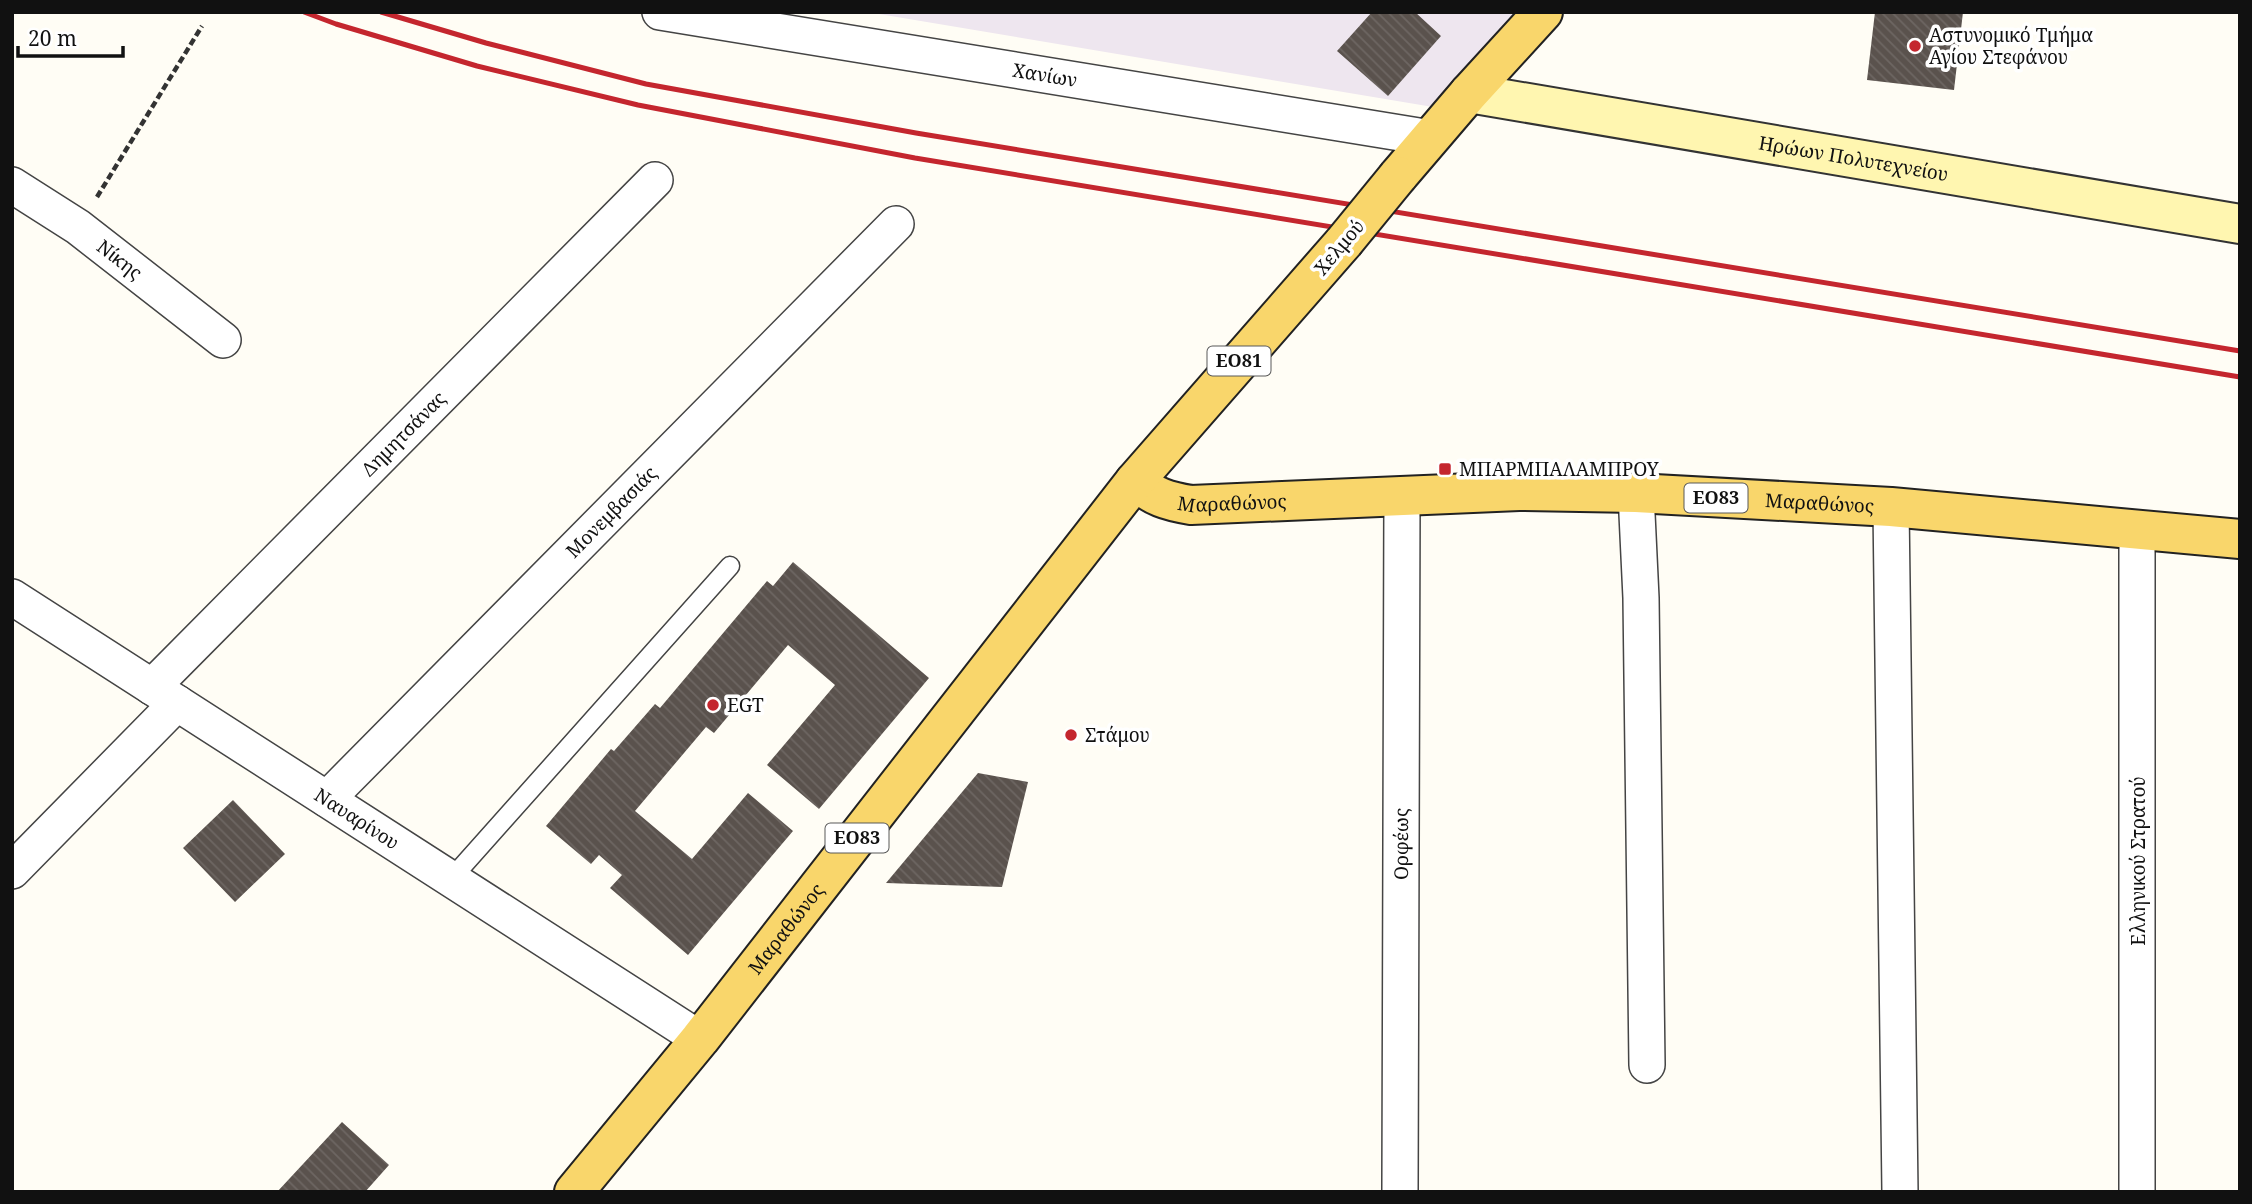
<svg xmlns="http://www.w3.org/2000/svg" width="2252" height="1204" viewBox="0 0 2252 1204" font-family="'Noto Serif',serif">
	<style>
		.industrial { fill: #eee6ef }
		.building { fill: url(#building-back-hatch) }
		.lines { fill: none; stroke-linecap: round; stroke-linejoin: round }
		.lane-casing { stroke: #444; stroke-width: 21 }
		.street-casing { stroke: #444; stroke-width: 38 }
		.secondary-casing { stroke: #333; stroke-width: 42 }
		.primary-casing { stroke: #222; stroke-width: 42 }
		.path { stroke: #333; stroke-width: 4.5; stroke-dasharray: 7 3.5; stroke-linecap: butt }
		.lane { stroke: #fff; stroke-width: 18 }
		.street { stroke: #fff; stroke-width: 35 }
		.secondary { stroke: #fff6b0; stroke-width: 38 }
		.primary { stroke: #f9d66b; stroke-width: 38 }
		.rail { stroke: #c4262e; stroke-width: 5 }
		.primary-bridge-casing { stroke: #222; stroke-width: 42; stroke-linecap: butt }
		.primary-bridge { stroke: #f9d66b; stroke-width: 38 }
		.poi-dot { fill: #c4262e; stroke: #fff; stroke-width: 2.5 }
		.labels { text-anchor: middle; stroke-width: 7; stroke-linejoin: round; paint-order: stroke }
		.shield { fill: #fff; stroke: #585858; stroke-width: 2 }
		.shield-label { font-size: 18px; font-weight: bold; fill: #111 }
		.poi-label { font-size: 19px; fill: #111; stroke: #fff; text-anchor: start }
		.street-label { font-size: 19px; fill: #111; stroke: #fff }
	</style>
	<defs>
		<pattern id="building-back-hatch" width="6" height="6" patternUnits="userSpaceOnUse" patternTransform="scale(1.75)"><rect width="6" height="6" fill="#5a524d"/><path d="M-1 5l2 2M0 0l6 6M5-1l2 2" fill="none" stroke="#6d6662"/></pattern>
	</defs>
	<rect width="100%" height="100%" fill="#fffdf5"/>
	<path class="industrial" d="M867,12H1519L1439,108Z"/>
	<path class="building" d="M1372,12H1415L1441,36L1388,96L1337,51Z
		M1875,12H1963L1954,90L1867,80Z
		M793,562L929,678L819,809L767,765L835,685L788,645L714,733L706,727L635,811L692,859L748,793L793,831L688,955L610,888L622,875L599,855L591,864L546,826L611,749L614,751L655,704L660,708L767,581L773,586Z
		M978,773L1028,782L1002,887L886,883Z
		M233,800L285,854L235,902L183,848Z
		M342,1122L389,1165L365,1192H277Z"/>
	<g class="lines">
		<defs>
			<path id="lane" d="M451,879L730,566"/>
			<g id="street">
				<path id="s1" d="M660,12L1431,138"/>
				<path id="s2" d="M12,185L78,227L223,340"/>
				<path d="M1636,493L1641,598L1647,1065"/>
				<path d="M1891,507L1900,1192"/>
				<path d="M2137,529V1192"/>
				<path id="s3" d="M12,597L700,1039"/>
				<path id="s4" d="M152,687L655,180"/>
				<path id="s5" d="M327,799L896,224"/>
				<path d="M12,871L177,703"/>
				<path id="s6" d="M1400,1192L1402,495"/>
			</g>
			<g id="secondary">
				<path id="s7" d="M1469,93L2240,224"/>
			</g>
			<g id="primary">
				<path d="M1398,176L1469,93L1543,12"/>
				<path id="s8" d="M1135,481C1154,497 1167,501 1191,505L1519,491L1636,493L1891,507L2240,539"/>
				<path id="s9" d="M574,1192L700,1039L1135,481L1344,242"/>
			</g>
		</defs>
		<use href="#lane" class="lane-casing"/>
		<use href="#street" class="street-casing"/>
		<use href="#secondary" class="secondary-casing"/>
		<use href="#primary" class="primary-casing"/>
		<path class="path" d="M97,197L202,26"/>
		<use href="#lane" class="lane"/>
		<use href="#street" class="street"/>
		<use href="#secondary" class="secondary"/>
		<use href="#primary" class="primary"/>
		<path class="rail" d="M304,12L336,24L477,66L638,105L915,158L2240,377
			M381,12L486,43L646,84L916,133L2240,351"/>
		<defs>
			<path id="primary-bridge" d="M1344,242L1398,176"/>
		</defs>
		<use href="#primary-bridge" class="primary-bridge-casing"/>
		<use href="#primary-bridge" class="primary-bridge"/>
	</g>
	<g class="poi-dot">
		<circle cx="1915" cy="46" r="7"/>
		<rect x="1438" y="462" width="14" height="14" rx="3.5"/>
		<circle cx="713" cy="705" r="7"/>
		<circle cx="1071" cy="735" r="7"/>
	</g>
	<g class="labels">
		<g class="shield">
			<rect x="1207.5" y="346.5" width="63" height="29" rx="5"/>
			<rect x="1684.5" y="483.5" width="63" height="29" rx="5"/>
			<rect x="825.5" y="823.5" width="63" height="29" rx="5"/>
		</g>
		<g class="shield-label">
			<text x="1239" y="367">ΕΟ81</text>
			<text x="1716" y="504">ΕΟ83</text>
			<text x="857" y="844">ΕΟ83</text>
		</g>
		<g class="poi-label">
			<text x="1929" y="42">Αστυνομικό Τμήμα<tspan x="1929" dy="22">Αγίου Στεφάνου</tspan></text>
			<text x="1459" y="476">ΜΠΑΡΜΠΑΛΑΜΠΡΟΥ</text>
			<text x="727" y="712">EGT</text>
			<text x="1085" y="742">Στάμου</text>
		</g>
		<g class="street-label">
			<text dy="7" stroke="none"><textPath href="#s1" startOffset="390">Χανίων</textPath></text>
			<text dy="7" stroke="none"><textPath href="#s7" startOffset="390">Ηρώων Πολυτεχνείου</textPath></text>
			<text transform="translate(1339 247) rotate(-50)" y="7">Χελμού</text>
			<text dy="7" stroke="none"><textPath href="#s2" startOffset="131">Νίκης</textPath></text>
			<text dy="7" stroke="none"><textPath href="#s4" startOffset="357">Δημητσάνας</textPath></text>
			<text dy="7" stroke="none"><textPath href="#s8" startOffset="103">Μαραθώνος</textPath></text>
			<text dy="7" stroke="none"><textPath href="#s8" startOffset="691">Μαραθώνος</textPath></text>
			<text dy="7" stroke="none"><textPath href="#s5" startOffset="404">Μονεμβασιάς</textPath></text>
			<text dy="7" stroke="none"><textPath href="#s3" startOffset="410">Ναυαρίνου</textPath></text>
			<text dy="7" stroke="none"><textPath href="#s6" startOffset="348">Ορφέως</textPath></text>
			<text transform="translate(2138 861) rotate(-90)" y="7">Ελληνικού Στρατού</text>
			<text dy="7" stroke="none"><textPath href="#s9" startOffset="338">Μαραθώνος</textPath></text>
		</g>
	</g>
	<rect width="2252" height="1204" fill="none" stroke="#111111" stroke-width="28"/>
	<path d="M18 46v10h105v-10" fill="none" stroke="#111111" stroke-width="3.5"/>
	<text x="28" y="46" font-size="21" fill="#111111" stroke="#ffffff" stroke-width="5" paint-order="stroke">20 m</text>
</svg>
